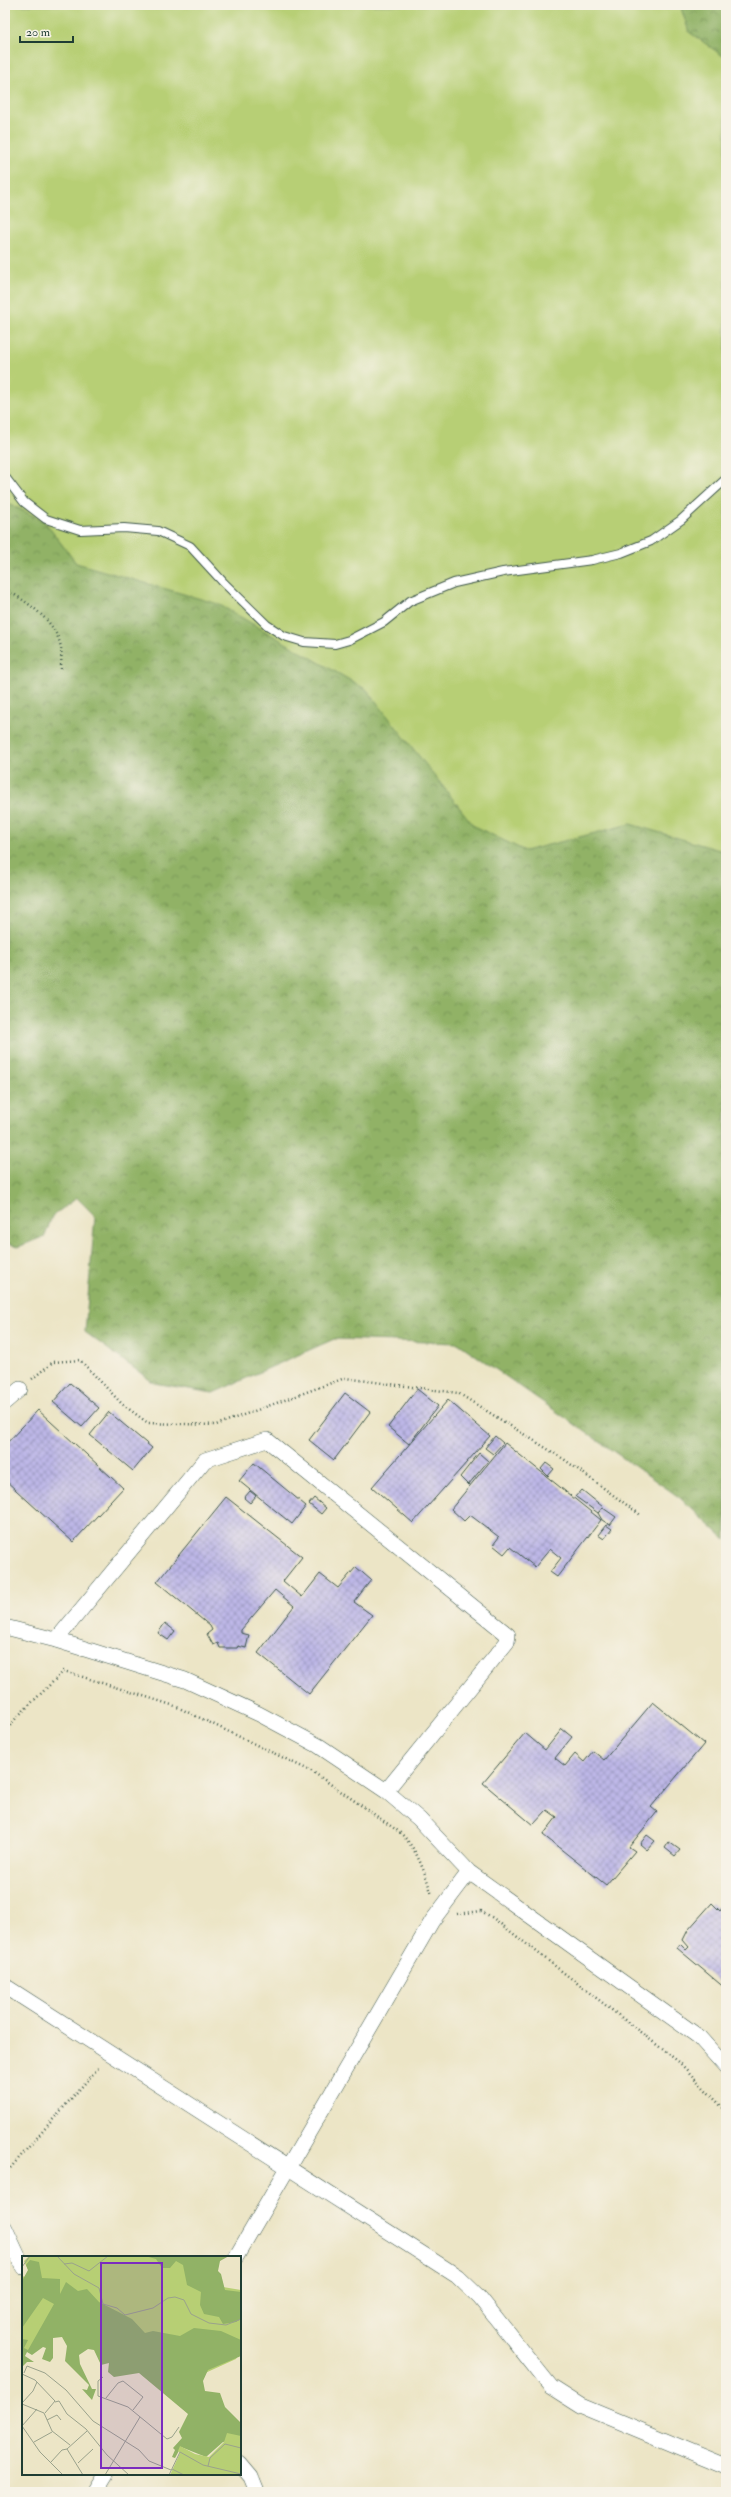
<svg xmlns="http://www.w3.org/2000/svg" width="731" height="2497" viewBox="0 0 731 2497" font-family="'IM FELL Double Pica',serif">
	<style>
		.grass { fill: #b7cf74; stroke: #6b8654 }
		.forest { fill: url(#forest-crowns); stroke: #58784d }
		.building { fill: url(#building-cross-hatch) }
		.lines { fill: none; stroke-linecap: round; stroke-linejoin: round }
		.service-casing { stroke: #3e564a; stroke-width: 10 }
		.minor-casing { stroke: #3e564a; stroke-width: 16 }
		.path { stroke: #3e564a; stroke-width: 2.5; stroke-dasharray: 1 3; stroke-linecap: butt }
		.service { stroke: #fff; stroke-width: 8 }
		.minor { stroke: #fff; stroke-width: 15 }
		.inset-road { fill: none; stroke: #9aa28c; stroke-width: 1 }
		.view { fill: #7b2cbf; fill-opacity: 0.15; stroke: #7b2cbf; stroke-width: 2 }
		.inset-edge { fill: none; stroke: #1f3d34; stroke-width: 2 }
	</style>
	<defs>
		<pattern id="forest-crowns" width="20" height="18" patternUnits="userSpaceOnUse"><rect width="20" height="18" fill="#91b266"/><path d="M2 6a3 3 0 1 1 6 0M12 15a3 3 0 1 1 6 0" fill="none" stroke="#769255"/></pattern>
		<pattern id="building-cross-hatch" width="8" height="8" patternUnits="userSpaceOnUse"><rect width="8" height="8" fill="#bdb7e7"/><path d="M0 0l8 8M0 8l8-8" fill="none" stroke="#9996bc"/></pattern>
	</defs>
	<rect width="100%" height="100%" fill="#f7f3e8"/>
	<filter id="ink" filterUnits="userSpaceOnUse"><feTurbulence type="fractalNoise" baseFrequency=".025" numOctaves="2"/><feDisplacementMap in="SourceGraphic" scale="8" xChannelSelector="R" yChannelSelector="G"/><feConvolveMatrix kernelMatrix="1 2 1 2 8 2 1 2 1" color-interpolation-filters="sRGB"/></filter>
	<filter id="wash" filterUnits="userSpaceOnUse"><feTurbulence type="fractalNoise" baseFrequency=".012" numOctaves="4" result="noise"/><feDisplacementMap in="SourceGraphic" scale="16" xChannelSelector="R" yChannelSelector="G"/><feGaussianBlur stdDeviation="0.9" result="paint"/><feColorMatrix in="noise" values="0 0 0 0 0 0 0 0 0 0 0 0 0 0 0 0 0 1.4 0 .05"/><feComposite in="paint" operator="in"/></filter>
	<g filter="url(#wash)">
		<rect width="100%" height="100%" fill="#ece5c6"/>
		<path class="grass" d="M5,5H726V1057L5,747Z"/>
		<path class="forest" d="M680,5H726V58L689,32Z
			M5,502L44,521L76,563L218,604L367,690L474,826L525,851L630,824L726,852V1540L679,1497L458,1343L334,1339L213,1393L154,1383L85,1332L95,1216L77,1198L52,1216L45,1236L18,1247L5,1242Z"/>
		<g id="blocks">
			<path class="building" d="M70,1383L99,1408L82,1427L53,1402Z
				M417,1389L438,1406L409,1444L388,1427Z
				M345,1393L370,1412L334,1460L309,1440Z
				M448,1400L490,1436L413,1523L372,1487Z
				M38,1410L123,1488L73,1542L5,1480V1445Z
				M109,1412L152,1448L133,1471L90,1435Z
				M495,1436L503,1443L493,1454L485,1448Z
				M505,1443L601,1520L557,1577L550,1572L561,1558L550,1549L535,1567L510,1547L504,1554L493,1545L499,1537L470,1515L464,1521L451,1509Z
				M479,1453L488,1461L468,1485L460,1477Z
				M254,1463L306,1506L292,1524L239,1481Z
				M546,1463L554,1469L548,1476L541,1469Z
				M582,1490L603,1507L598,1513L576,1497Z
				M250,1491L256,1496L250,1503L244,1498Z
				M226,1497L302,1557L283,1581L302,1597L320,1574L338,1588L356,1567L371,1580L354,1602L372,1615L309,1694L258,1653L294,1606L275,1590L241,1630V1633L249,1635L246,1648L238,1646L237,1648H220L218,1643L213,1645L207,1634L212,1630L210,1626L157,1582Z
				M314,1498L326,1508L321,1514L309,1504Z
				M603,1508L616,1517L610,1525L602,1520L598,1513Z
				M606,1525L612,1529L604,1539L598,1535Z
				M165,1623L175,1631L168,1640L158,1633Z
				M653,1702L704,1744L651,1807L657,1812L629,1847L635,1851L606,1885L543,1835L557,1817L547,1810L533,1825L483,1783L525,1733L545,1750L562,1729L572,1737L555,1758L565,1766L575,1754L584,1762L593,1751L604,1760Z
				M647,1835L655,1841L647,1850L640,1844Z
				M669,1842L680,1850L675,1856L665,1848Z
				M712,1903L720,1911L726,1903V1989L677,1948L680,1944L686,1950L689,1947L683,1940L688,1930Z"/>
		</g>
	</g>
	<g filter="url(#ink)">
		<use href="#blocks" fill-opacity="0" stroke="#3e564a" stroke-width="1"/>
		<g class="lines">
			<defs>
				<path id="service" d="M5,477L24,502L46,519L80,530L124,528L158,531L190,546L223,582L267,625L284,636L304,642L335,644L349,640L384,622L410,601L454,583L503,572L592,560L621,553L651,541L681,520L726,479"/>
				<path id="minor" d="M5,1402L20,1389
					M5,1627L56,1640L185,1680L259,1714L319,1746L386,1791L419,1819L469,1872L699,2037L726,2067
					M56,1640L205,1460L267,1440L508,1635L507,1642L386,1791
					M5,1986L457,2276L480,2298L551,2387L581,2406L726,2466
					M5,2228L23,2267
					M236,2257L432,1921L469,1872
					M240,2464L251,2477L257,2492
					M95,2492L106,2474"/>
			</defs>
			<use href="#service" class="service-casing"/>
			<use href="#minor" class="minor-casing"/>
			<path class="path" d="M5,589C26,601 57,621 61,648C62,655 61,662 61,669
				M32,1379L53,1362L80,1360L122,1404L148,1423L216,1425L345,1378L458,1393L565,1460L642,1516
				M5,1732L17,1717L64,1671L175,1706L313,1772L398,1831C417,1847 424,1871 432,1895
				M457,1914L481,1911L493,1918L679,2062L726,2111
				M5,2174L100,2066"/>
			<use href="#service" class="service"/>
			<use href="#minor" class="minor"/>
		</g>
	</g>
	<g transform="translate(22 2256)">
		<rect width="219" height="219" fill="#ece5c6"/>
		<path d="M7,0H160L171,26L219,34V95L214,103L181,118L47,65L7,95L0,92V20L10,23L2,5Z" fill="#b7cf74"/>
		<path d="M123,0H207L198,5L196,15L199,18L203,34L219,36V63L214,66L201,68L197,61L182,58L178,49L179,36L165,29L161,9L154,5L148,12H140L134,3ZM8,4L17,6L20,22L38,23V38L44,26L56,35L65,33L77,46L110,63L123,77L131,75L158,80L172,72L199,75L219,84V100L186,114L181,125L183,135L198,137L203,151L219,167V183L201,186L184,201L159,191L153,202L150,201L153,194L151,192L160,182L157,176L166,158L117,117L92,121L86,116L87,107L79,109L72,94L66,93L57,99L58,108L70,133H74L70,144L60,133L65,134L67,129L43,105L45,90L40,81L31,82V102L28,106L20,103L24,92L21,91L10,99L5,96L3,100L12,106H5L0,111V83L6,84L2,92L6,94L32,48L21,42L0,72V25L6,14L4,9Z" fill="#91b266"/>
		<path d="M23,44L30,49L16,71L7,66ZM205,177L219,180V219H148L158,197L156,195L158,190L173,198L187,201L202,186Z" fill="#b7cf74"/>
		<path class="inset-road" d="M35,0L52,18L77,32L81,48L95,52L103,59L131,52L146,42L153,41L162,44L169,58L187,67L204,69L219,63M42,8L50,7L67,15L86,0M0,11L8,0M2,117L5,110L23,117L44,134L71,165L117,194L127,205L149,214M0,118L13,124L33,145L23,157M81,121L76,125V140L106,151L145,183L150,181L157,171M84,142L96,127L101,125L121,141L111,154M33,146L37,145L45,158L64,173L85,199L107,219M0,147L11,135L15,126M0,148L22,157L30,175L48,189M25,164L35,159L39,164M0,170L15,153M0,170L18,196L41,219M12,186L30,176M29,206L40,194L45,193M56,207L71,193M186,210L188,202L203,188L219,192M150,213L162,219M61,219L45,193L65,175M83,219L118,161M147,219L158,196L181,209L219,218"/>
		<path class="view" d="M79,7H140V212H79Z"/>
		<rect width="219" height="219" class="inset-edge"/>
	</g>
	<rect width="731" height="2497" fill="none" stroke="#f7f3e8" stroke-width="20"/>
	<path d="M20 36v6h53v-6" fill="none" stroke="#1f3d34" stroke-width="2"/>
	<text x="26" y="36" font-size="12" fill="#1f3d34" stroke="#f7f3e8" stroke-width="3" paint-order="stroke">20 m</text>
</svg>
